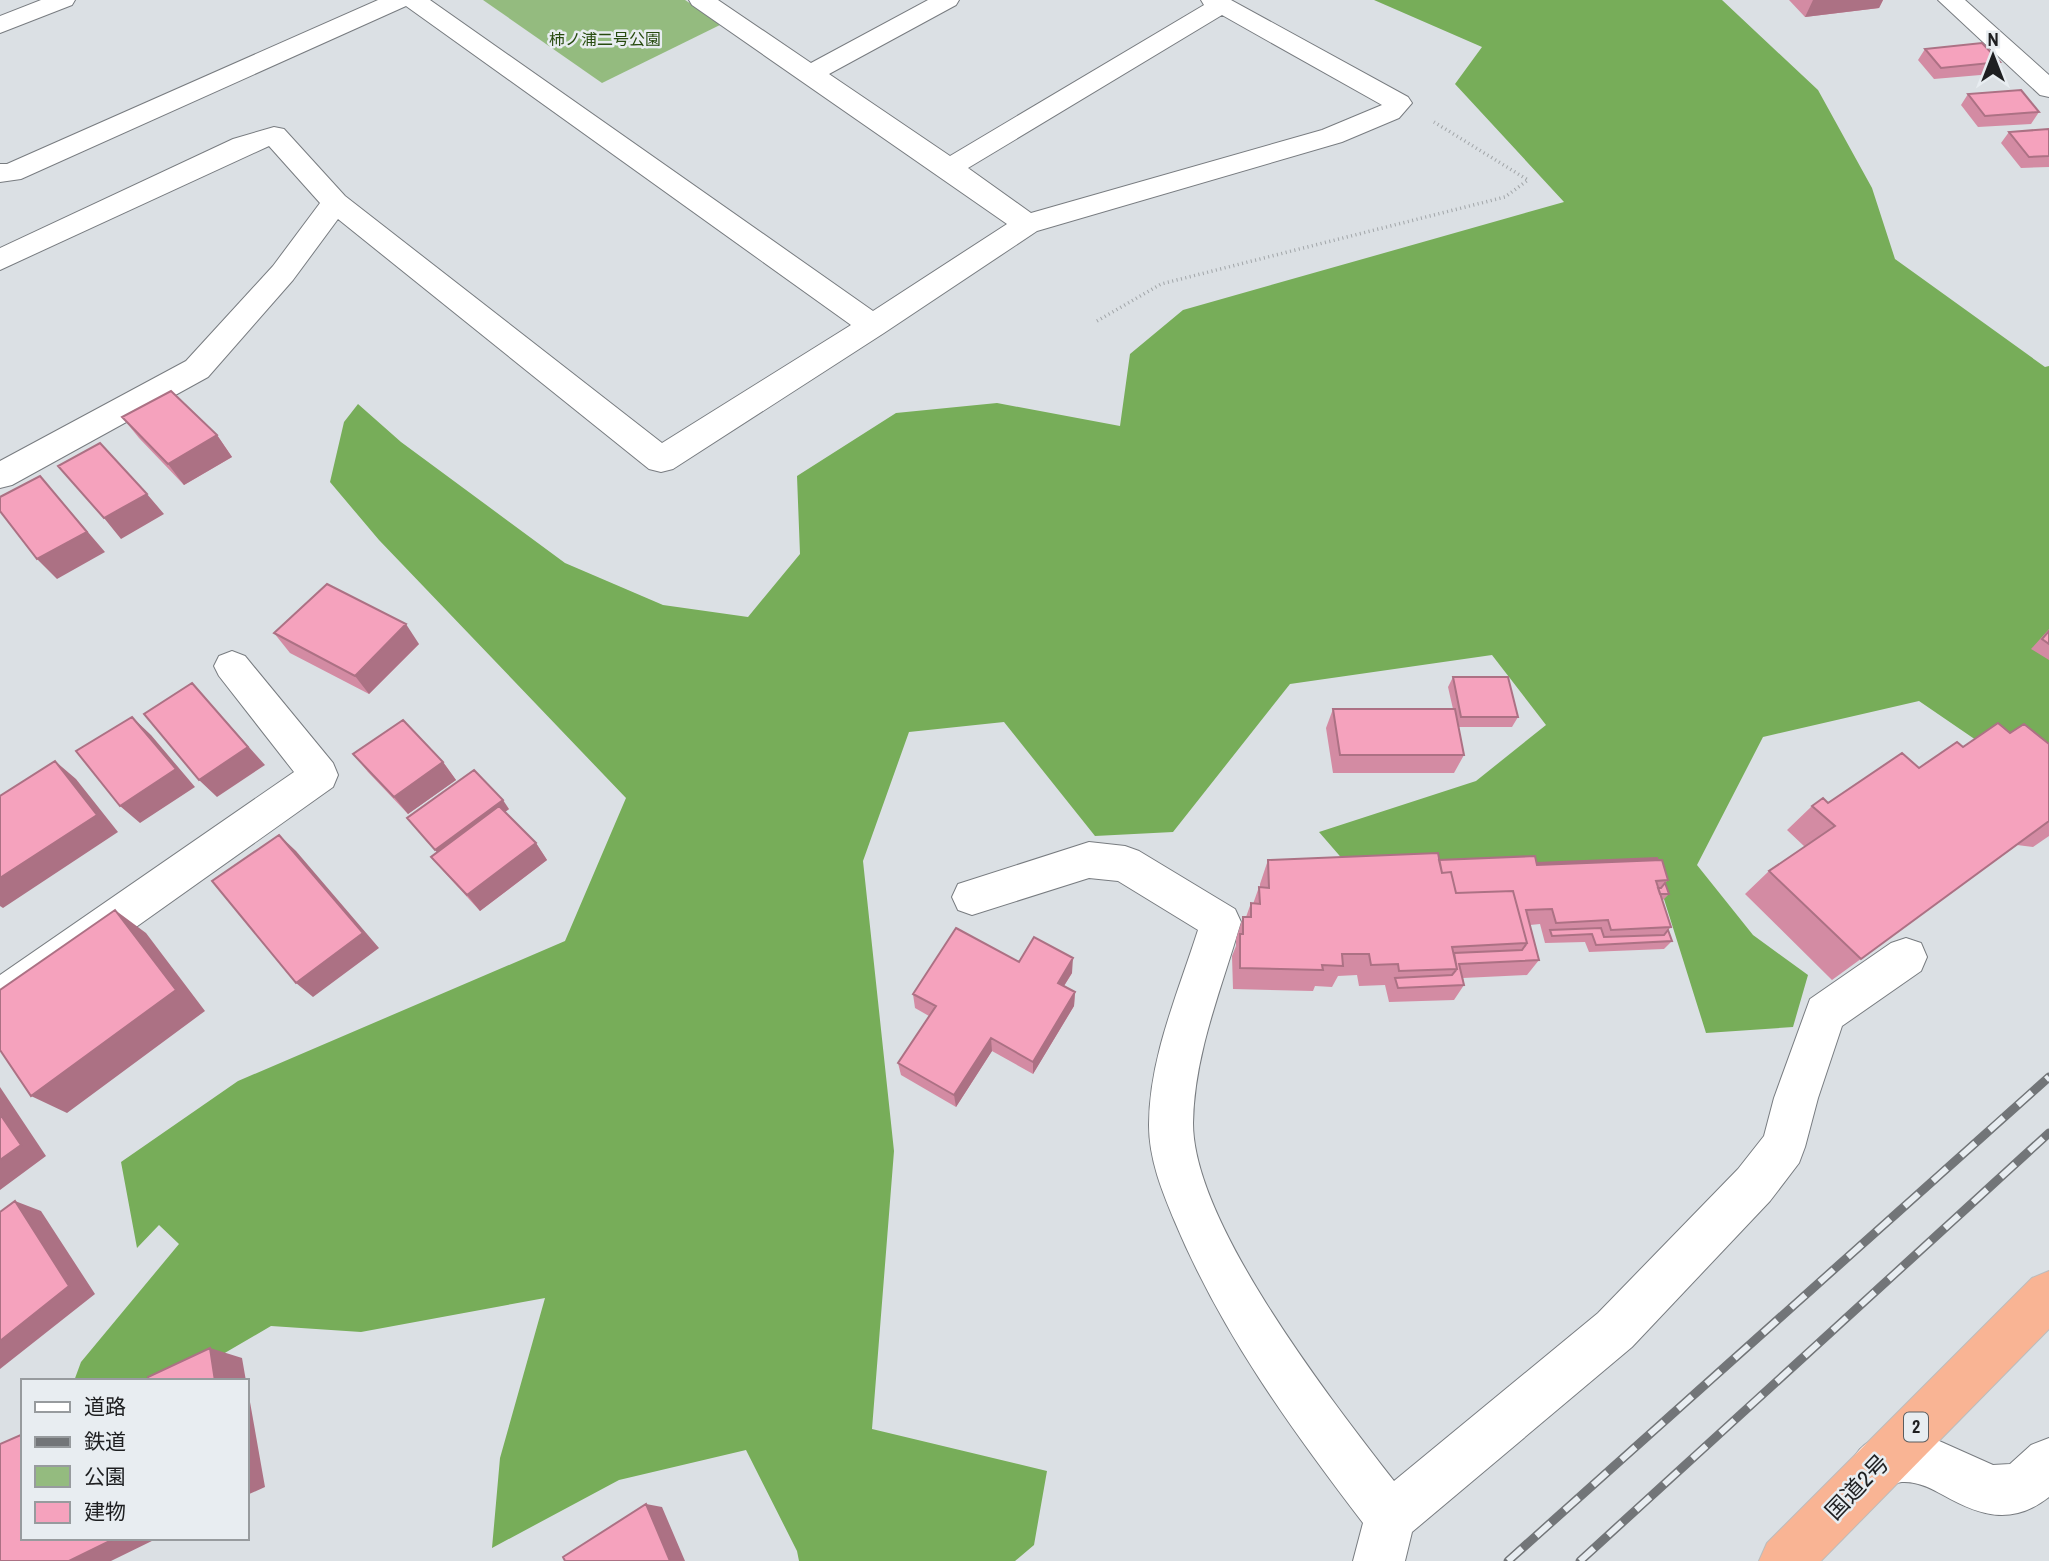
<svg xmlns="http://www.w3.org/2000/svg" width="2049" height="1561" viewBox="0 0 2049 1561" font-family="'Archivo Narrow','Noto Sans JP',sans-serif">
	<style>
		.green { fill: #94bb7f }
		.forest { fill: #77ad59 }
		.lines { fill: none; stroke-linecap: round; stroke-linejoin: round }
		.minor-casing { stroke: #787c80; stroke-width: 2 }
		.highway-casing { stroke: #bcbcbc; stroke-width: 2 }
		.path { stroke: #a1a5a8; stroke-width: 3.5; stroke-dasharray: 1 3.5; stroke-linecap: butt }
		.minor { fill: #fff; fill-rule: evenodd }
		.highway { fill: #f9b494; fill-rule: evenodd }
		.rail-casing { stroke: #727578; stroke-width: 9 }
		.rail { stroke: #e8edf1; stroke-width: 6; stroke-dasharray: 19; stroke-linecap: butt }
		.wall { fill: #d38ba3 }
		.shaded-wall { fill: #ac7184 }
		.building { fill: #f5a2bd; stroke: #ac7184; stroke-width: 2 }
		.labels { text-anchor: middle; stroke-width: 5; stroke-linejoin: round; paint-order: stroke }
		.far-park-label { font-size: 16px; fill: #274b0f; stroke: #e8edf1 }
		.shield { fill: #e8edf1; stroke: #5b5d5f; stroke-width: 2 }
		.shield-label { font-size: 18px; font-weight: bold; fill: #1e1f21 }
		.near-street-label { font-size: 23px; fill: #1e1f21; stroke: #e8edf1 }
	</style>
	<rect width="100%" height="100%" fill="#dbe0e4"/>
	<path class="green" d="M483,0H685L722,24L602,83Z"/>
	<path class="forest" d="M1374,0H1722L1818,90L1872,188L1895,259L2045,367L2049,366V790L1919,701L1763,737L1697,865L1753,935L1808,975L1793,1027L1706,1033L1653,864L1345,862L1319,832L1476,781L1546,725L1492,655L1290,684L1173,832L1095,836L1004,722L909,732L863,861L894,1151L872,1429L1047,1471L1034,1545L1015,1561H799L797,1551L746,1450L619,1480L492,1548L500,1458L545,1298L361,1332L271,1326L187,1375L170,1381H74L81,1362L179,1244L159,1225L137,1248L121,1162L238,1081L565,941L626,798L379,540L330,482L344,422L358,404L401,442L565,563L663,605L748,617L800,554L797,476L896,413L997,403L1120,426L1130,354L1183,310L1564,202L1455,84L1482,47Z"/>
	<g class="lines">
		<defs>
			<path id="minor" d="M41,0H75L72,5L0,33V16Z
				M378,0H430L873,311L1007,224L692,5L689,0H718L811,63L928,0H959L956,5L829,74L950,156L1204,5L1201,0H1231L1408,97L1412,103L1399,118L1342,142L1037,231L884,333L673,469L661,472L649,469L338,219L293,280L208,377L12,485L0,488V461L186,361L273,266L320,203L269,146L0,270V248L233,139L274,127L284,129L345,196L662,443L851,325L406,6L21,179L0,182V164H7ZM1222,15L1382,105L1322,130L1031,213L968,168Z
				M1938,0H1965L2049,75V97L2040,95Z
				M232,651L245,656L333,763L338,775L333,787L15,1013L0,1019V975L294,772L219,676L214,666L219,656Z
				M1089,842L1125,846L1139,851L1235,909L1241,922C1222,987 1194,1054 1193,1123C1193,1224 1332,1401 1394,1481L1598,1313L1738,1169L1764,1136L1774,1098L1810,999L1891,943L1906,938L1921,943L1927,957L1921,971L1842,1026L1818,1098L1805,1147L1799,1163L1770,1201L1632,1347L1412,1532L1405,1561H1353L1363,1523C1291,1429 1221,1332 1175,1222C1162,1191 1149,1159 1149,1125C1149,1058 1178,993 1198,930L1118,881L1089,878L972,915L958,910L952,897L958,884Z
				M1893,1431L1928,1436L1993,1465L2010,1464L2031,1445L2049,1438V1497C2012,1526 1980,1516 1943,1495C1931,1488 1917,1481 1902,1482C1894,1482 1881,1492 1873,1495L1855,1488L1848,1470C1858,1445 1868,1441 1893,1431Z"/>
			<path id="highway" d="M2049,1271V1329L1821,1561H1759L1767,1543L2032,1278Z"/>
		</defs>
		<use href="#minor" class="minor-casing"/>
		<use href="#highway" class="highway-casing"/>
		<path class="path" d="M1097,321L1161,284L1505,197L1528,180L1434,122"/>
		<use href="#minor" class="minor"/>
		<use href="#highway" class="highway"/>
		<defs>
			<path id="rail" d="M1508,1561L2049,1077
				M1580,1561L2049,1133"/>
		</defs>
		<use href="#rail" class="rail-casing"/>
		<use href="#rail" class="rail"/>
	</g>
	<path class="wall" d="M1789,0H1883L1879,8L1805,17Z
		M1925,49L2000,62L1992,74L1934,79L1918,60Z
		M1968,94L2039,112L2031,124L1978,127L1961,105Z
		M2049,129V167L2021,168L2001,143L2009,132Z
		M122,417L217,435L232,457L184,485L139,438Z
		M2049,629V660L2031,649Z
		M274,633L419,644L369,694L290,653Z
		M1453,677L1518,717L1512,727H1458L1464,755L1454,773H1333L1326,728L1333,709H1453L1448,687Z
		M2010,733L2049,744V836L2033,847L2017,845L1832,980L1745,894L1769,871L1805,847L1787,830L1812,806L1828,803L1919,768L1963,747Z
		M353,754L443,762L456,780L408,814L368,772Z
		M509,809L505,812L536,843L547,860L480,911L445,873L431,857L437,852L407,818Z
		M1268,860H1439L1537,863L1668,880L1665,883L1669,894L1662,901L1671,927L1668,930L1672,941L1664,949L1589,952L1585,942L1545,943L1540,924L1530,925L1539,960L1527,975L1463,978L1464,985L1454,1000L1389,1002L1385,985L1359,986L1357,975L1338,976L1332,987L1315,986L1313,991L1233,989L1232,956L1236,946V939L1243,917H1246L1251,903L1253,904L1259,887H1260V884Z
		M1019,962L1072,973L1064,986L1075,992L1074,1006L1033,1074L992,1051L956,1107L901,1075L898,1063L929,1016L915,1008L913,994Z"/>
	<path class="shaded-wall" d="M1813,0H1883L1879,8L1805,17Z
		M217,435L232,457L184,485L168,464Z
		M40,476L105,552L57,579L37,559Z
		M147,494L164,514L121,539L104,518Z
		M406,624L419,644L369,694L355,676Z
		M192,683L265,765L217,797L199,780Z
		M132,717L151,735L195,787L140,823L120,806Z
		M55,761L76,779L118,832L3,908L0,906V878Z
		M443,762L456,780L408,814L394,797Z
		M503,800L509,809L442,858L435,850Z
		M279,835L296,851L379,948L313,997L296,983Z
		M536,843L547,860L480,911L467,895Z
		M115,910L146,933L205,1011L67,1113L31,1096Z
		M1073,958L1072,973L1057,997L1058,983Z
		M1075,992L1074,1006L1033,1074V1062Z
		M991,1038L992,1051L956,1107L954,1095Z
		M0,1087L46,1156L0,1190Z
		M15,1201L41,1211L95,1294L0,1369V1341Z
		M210,1348L242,1358L246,1381H215Z
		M247,1385L265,1487L247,1495Z
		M646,1504L662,1507L685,1561H670Z
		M116,1538H158L111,1561H69Z"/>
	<path class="building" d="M1982,43L2000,62L1941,68L1925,49Z
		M2021,90L2039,112L1985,116L1968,94Z
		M2049,129V156L2029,157L2009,132Z
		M171,391L217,435L168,464L122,417Z
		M100,443L147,494L104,518L58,466Z
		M40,476L87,532L37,559L0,511V497Z
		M327,584L406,624L355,676L274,633Z
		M2049,631V644L2042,639Z
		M1453,677H1508L1518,717H1461Z
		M192,683L248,747L199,780L144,714Z
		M1333,709H1455L1464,755H1340Z
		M132,717L176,769L120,806L76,751Z
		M403,720L443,762L394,797L353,754Z
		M1998,723L2010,733L2024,724L2049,744V821L1861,959L1769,871L1835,826L1812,806L1823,798L1828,803L1902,753L1919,768L1957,742L1963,747Z
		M55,761L97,815L0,878V796Z
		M474,770L503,800L435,850L407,818Z
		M499,806L536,843L467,895L431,857Z
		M279,835L363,933L296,983L212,881Z
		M1438,853L1442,873L1451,872L1456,893L1513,891L1527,943L1452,947L1457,969L1399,971L1398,964L1371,965L1369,954H1342L1343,966L1322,965L1323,970L1240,968V934H1243V917H1251V903L1260,904L1259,887L1269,888L1268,860Z
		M1535,856L1537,865L1662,860L1668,880L1656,881L1671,927L1611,930L1608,920L1556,923L1552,909L1526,910L1539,960L1459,964L1464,985L1398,988L1395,978L1452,975L1457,969L1454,953L1522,950L1527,943L1513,891L1456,893L1451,872L1442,873L1439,860Z
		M1657,858L1658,860L1537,865V863Z
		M1665,883L1669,894H1660L1658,888H1661Z
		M115,910L176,990L31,1096L0,1050V990Z
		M956,928L1019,962L1034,937L1073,958L1058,983L1075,992L1033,1062L991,1038L954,1095L898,1063L936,1006L913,994Z
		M1601,928L1604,937L1664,935L1668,930L1672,941L1596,945L1592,934L1552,936L1550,930Z
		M0,1114L21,1145L0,1160Z
		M15,1201L69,1286L0,1341V1212Z
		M210,1348L215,1381H149L148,1377Z
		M23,1434V1538H116L69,1561H0V1444Z
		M646,1504L670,1561H565L563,1557Z"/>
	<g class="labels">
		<g class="far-park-label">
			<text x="605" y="45">柿ノ浦二号公園</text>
		</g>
		<rect class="shield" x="1904" y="1412.5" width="24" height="29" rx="5"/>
		<g class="shield-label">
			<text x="1916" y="1433">2</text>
		</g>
		<g class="near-street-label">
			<text transform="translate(1857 1487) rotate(-46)" y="8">国道2号</text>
		</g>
	</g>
	<rect x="21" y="1379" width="228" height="161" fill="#e8edf1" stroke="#979b9e" stroke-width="2"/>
	<rect x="35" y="1402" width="35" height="10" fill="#ffffff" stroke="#979b9e" stroke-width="2"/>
	<text x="84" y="1414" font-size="21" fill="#1e1f21">道路</text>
	<rect x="35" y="1437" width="35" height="10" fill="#727578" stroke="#979b9e" stroke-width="2"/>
	<text x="84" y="1449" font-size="21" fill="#1e1f21">鉄道</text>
	<rect x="35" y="1466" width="35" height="21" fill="#94bb7f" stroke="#979b9e" stroke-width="2"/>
	<text x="84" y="1484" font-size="21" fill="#1e1f21">公園</text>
	<rect x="35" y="1502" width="35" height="21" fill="#f5a2bd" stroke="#979b9e" stroke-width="2"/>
	<text x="84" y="1519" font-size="21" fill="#1e1f21">建物</text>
	<g transform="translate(1993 56)" stroke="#e8edf1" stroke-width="5" paint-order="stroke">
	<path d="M0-5L12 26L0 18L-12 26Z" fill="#1e1f21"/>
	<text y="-10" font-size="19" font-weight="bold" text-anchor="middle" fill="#1e1f21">N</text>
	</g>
</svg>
